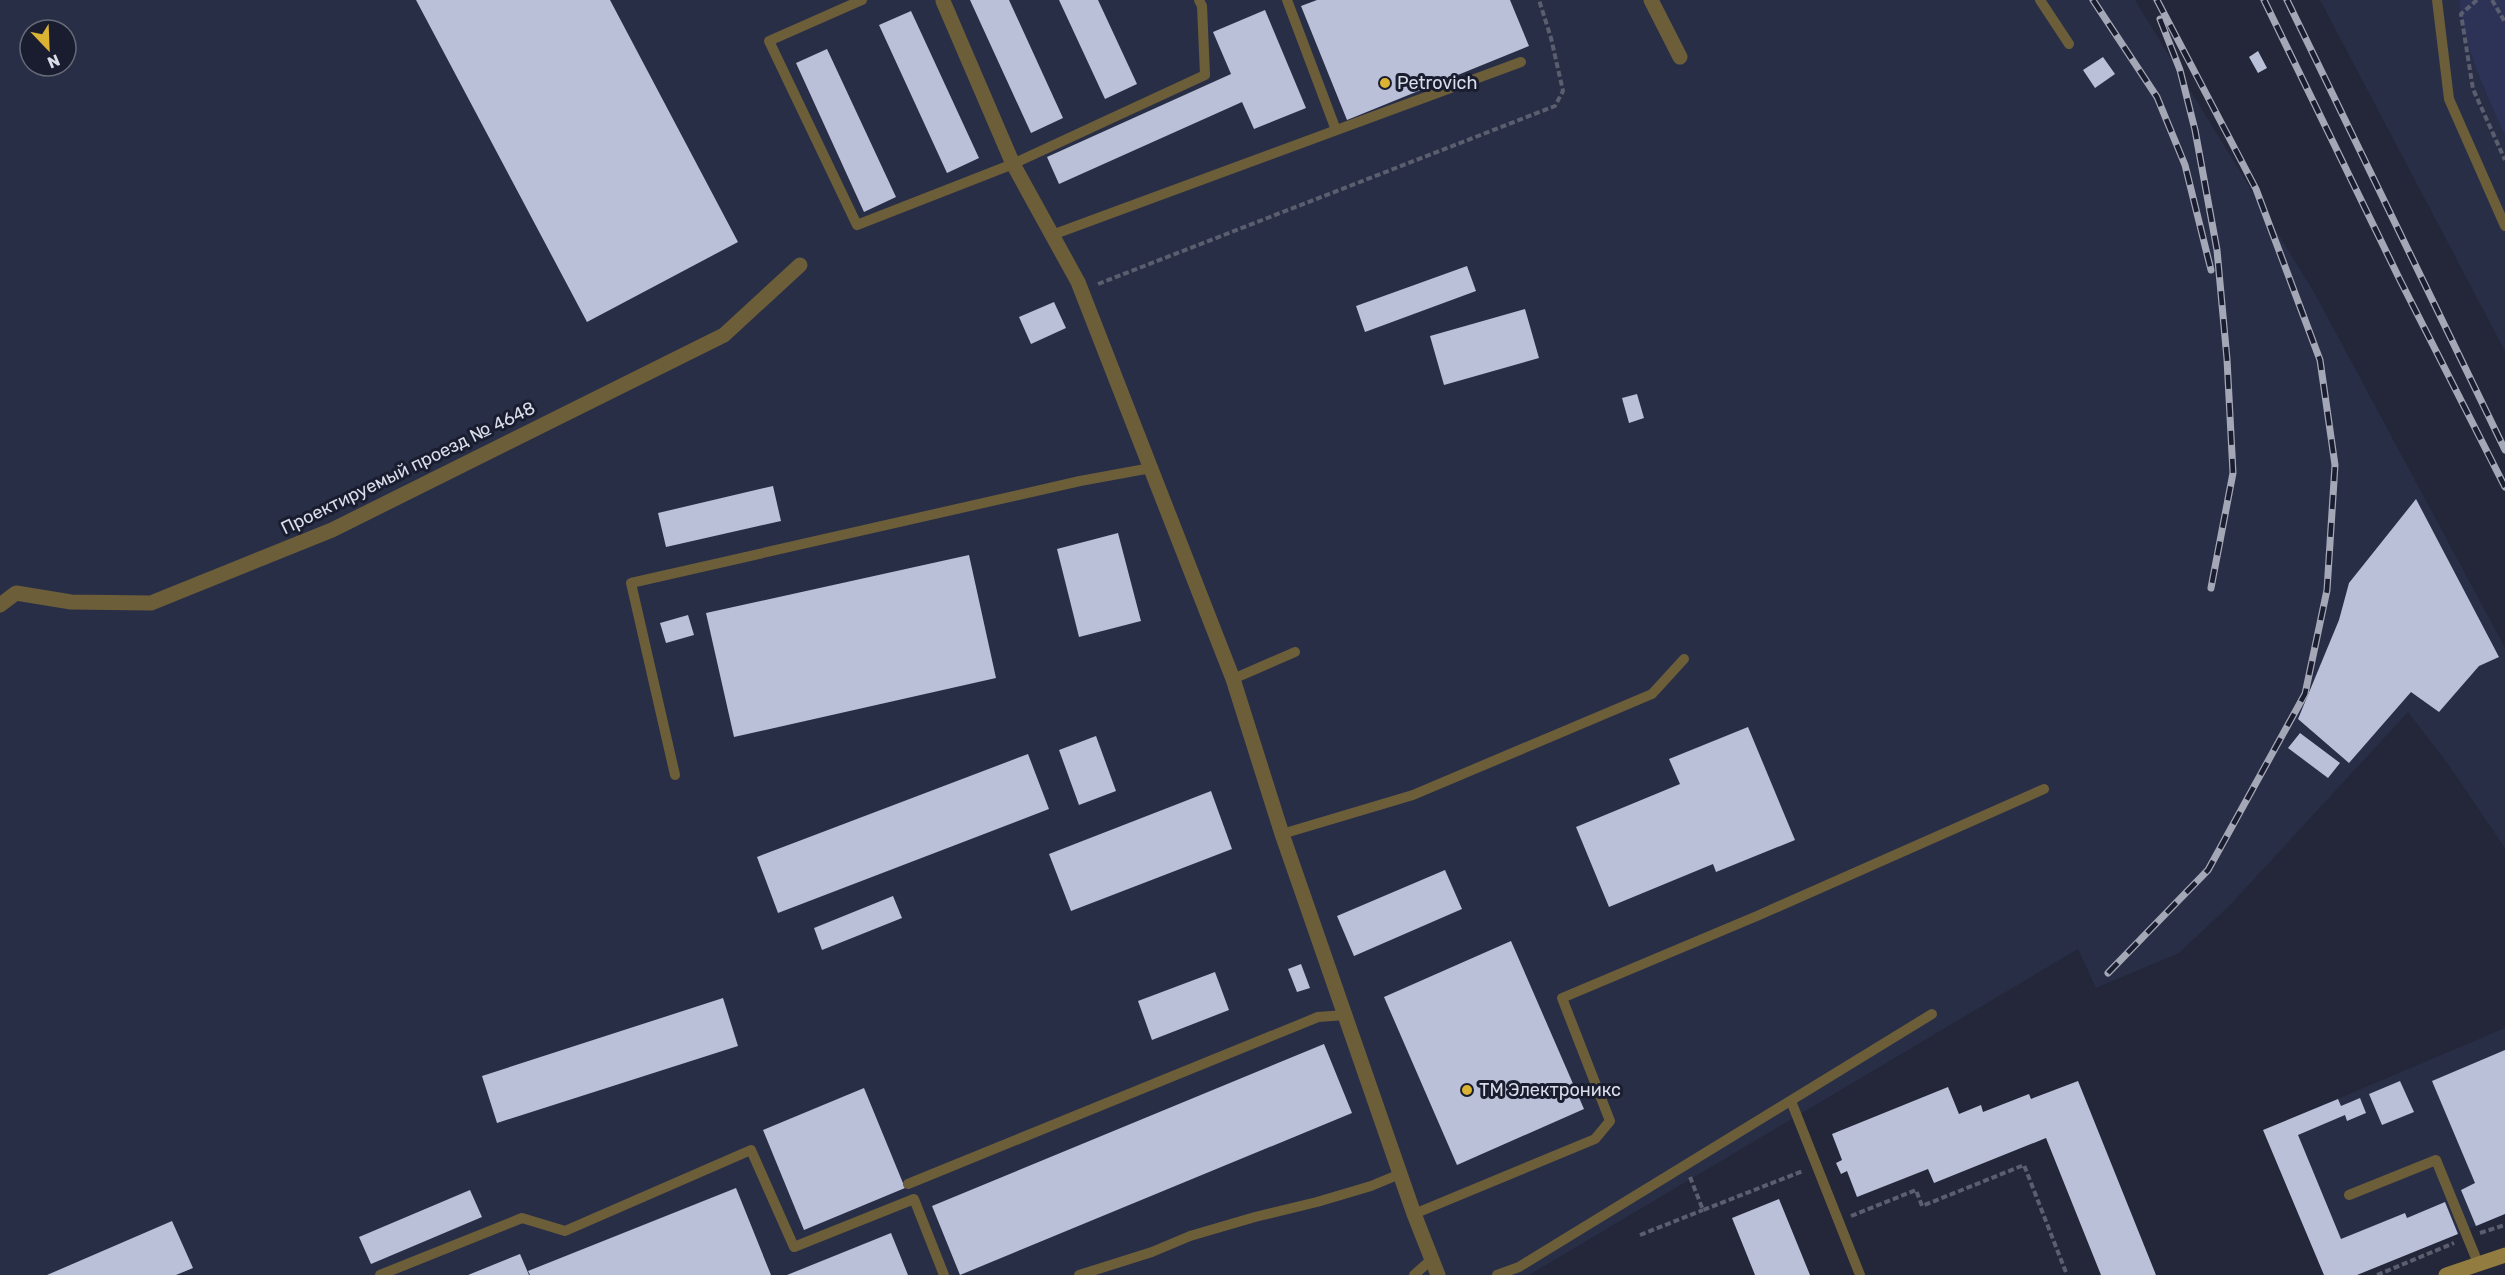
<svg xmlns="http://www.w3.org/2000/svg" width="2505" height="1275" viewBox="0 0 2505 1275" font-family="Rubik,sans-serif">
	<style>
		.built { fill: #292e47; fill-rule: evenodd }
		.green { fill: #2c3357 }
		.building { fill: #b9c0d8 }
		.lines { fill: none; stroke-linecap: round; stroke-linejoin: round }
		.path { stroke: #5a5e6e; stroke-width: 4; stroke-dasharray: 6 3; stroke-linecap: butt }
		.lane { stroke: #6c5e39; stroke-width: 10 }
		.street { stroke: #6c5e39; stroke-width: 15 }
		.secondary { stroke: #937c3f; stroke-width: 15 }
		.rail-casing { stroke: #a4a8b6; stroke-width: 7 }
		.rail { stroke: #191d2f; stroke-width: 4.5; stroke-dasharray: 14; stroke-linecap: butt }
		.poi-dot { fill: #dcb233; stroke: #191d2f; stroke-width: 2 }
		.labels { text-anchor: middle; stroke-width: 6; stroke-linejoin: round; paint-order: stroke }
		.poi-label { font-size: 18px; fill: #d9dde9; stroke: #191d2f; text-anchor: start }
		.street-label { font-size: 18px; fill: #d9dde9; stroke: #191d2f }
	</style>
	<rect width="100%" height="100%" fill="#232739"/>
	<path class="built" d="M0,0H2135L2315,294L2505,648V848L2448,764L2408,712L2231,904L2179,953L2096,988L2078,949L1529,1275H0ZM30,30H66V66H30Z
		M2320,0H2459L2461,14L2482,84L2505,136V351Z
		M2505,1028V1214L2357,1275H2324L2264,1130Z"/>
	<path class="green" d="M2459,0H2505V136C2486,93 2464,47 2459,0Z"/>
	<path class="building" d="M416,0H610L738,242L587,322Z
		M970,0H1009L1063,118L1031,133Z
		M1059,0H1098L1137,84L1105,99Z
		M1317,0H1510L1529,46L1347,120L1301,6Z
		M1265,10L1306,108L1254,129L1242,102L1059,184L1047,157L1231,74L1213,32Z
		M911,11L979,158L947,173L879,25Z
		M827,49L896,197L864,212L796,63Z
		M2258,51L2267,68L2258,73L2249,57Z
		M2103,57L2115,74L2095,88L2083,70Z
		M1467,266L1476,291L1365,332L1356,306Z
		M1054,302L1066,328L1031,344L1019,317Z
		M1525,309L1539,358L1444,385L1430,336Z
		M1637,394L1644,418L1629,423L1622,398Z
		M773,486L781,521L666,547L658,513Z
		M2416,499L2499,657L2479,666L2439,712L2411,692L2349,763L2298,719L2339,620L2349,583Z
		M1118,533L1141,621L1079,637L1057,549Z
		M969,555L996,678L734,737L706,613Z
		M688,615L694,635L666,643L660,623Z
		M1748,727L1795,840L1716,872L1713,864L1609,907L1576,827L1680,784L1669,759Z
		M2300,733L2340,763L2328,778L2288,748Z
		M1096,736L1116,791L1079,805L1059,750Z
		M1028,754L1049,809L778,913L757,857Z
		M1211,791L1232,849L1071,911L1049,854Z
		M1445,870L1462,909L1354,956L1337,916Z
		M893,896L902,918L822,950L814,928Z
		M1511,941L1584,1109L1457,1165L1384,997Z
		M1301,964L1310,988L1297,992L1288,969Z
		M1215,972L1229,1010L1152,1040L1138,1001Z
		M723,998L738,1046L497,1123L482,1076Z
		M1324,1044L1352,1113L960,1275L932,1206Z
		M2505,1050V1214L2476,1226L2461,1190L2475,1183L2432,1081Z
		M2078,1081L2156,1275H2101L2046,1138L1934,1183L1928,1169L1857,1197L1847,1171L1841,1174L1836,1163L1842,1160L1832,1134L1948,1087L1959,1114L1981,1105L1983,1112L2029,1094L2031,1099Z
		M2400,1081L2414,1112L2382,1125L2369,1094Z
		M864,1088L905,1188L804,1230L763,1130Z
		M2360,1098L2366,1113L2347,1121L2345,1115L2298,1135L2341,1239L2405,1213L2407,1218L2445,1202L2458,1234L2357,1275H2324L2263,1130L2338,1099L2341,1106Z
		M736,1188L771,1275H530L528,1271Z
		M470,1190L482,1217L371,1264L359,1237Z
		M1779,1199L1810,1275H1755L1732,1218Z
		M172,1221L193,1268L176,1275H47Z
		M891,1233L908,1275H787Z
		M520,1254L529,1275H468Z"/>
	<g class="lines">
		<path class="path" d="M2477,0L2461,14L2473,89L2505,160
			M2492,0L2505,22
			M1098,284L1555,106L1563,91L1551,38L1539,0
			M1690,1177L1703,1210L1803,1171
			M1851,1216L1916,1190L1922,1206L2024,1165L2067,1275
			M2480,1233L2505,1225
			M1640,1235L1703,1210
			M2377,1275L2454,1243"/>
		<path class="lane" d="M862,0L769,41L857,225L1013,164L1205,75L1202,6L1199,0
			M1287,0L1336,130
			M2040,0L2069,44
			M2437,0L2449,99L2505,226
			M1052,235L1521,62
			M1233,679L1295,652
			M675,775L631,583L1080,481L1151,468
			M1282,834L1413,795L1652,694L1684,659
			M1791,1101L1860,1275
			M908,1184L1318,1017L1345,1015
			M2349,1195L2436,1160L2478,1263
			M1414,1214L1595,1139L1610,1121L1562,998L1757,916L2044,789
			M380,1275L522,1218L565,1231L751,1150L794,1247L914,1199L944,1275
			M1079,1275L1152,1252L1190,1236L1255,1217L1317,1202L1371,1186L1400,1174
			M1414,1275L1432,1259
			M1497,1275L1519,1267L1932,1014"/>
		<path class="street" d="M1651,0L1680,57
			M943,1L1013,164L1078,282L1233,679L1282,834L1414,1214L1438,1275
			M0,605L16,593L71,602L151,603L332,530L724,335L800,265"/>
		<path class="secondary" d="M2446,1275L2505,1255"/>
		<defs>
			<path id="rail" d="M2093,0L2157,97L2185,165L2211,270
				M2264,0L2400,280L2505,487
				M2287,0L2505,450
				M2160,19L2180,70L2195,130L2217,250L2227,359L2233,473L2211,588
				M2108,973L2208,870L2305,694L2327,590L2335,465L2320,360L2256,189L2157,0"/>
		</defs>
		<use href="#rail" class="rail-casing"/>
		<use href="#rail" class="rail"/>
	</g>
	<g class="poi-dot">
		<circle cx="1385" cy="83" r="6"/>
		<circle cx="1467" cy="1090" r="6"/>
	</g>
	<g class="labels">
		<g class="poi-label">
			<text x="1397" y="89">Petrovich</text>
			<text x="1479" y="1096">ТМ Электроникс</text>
		</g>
		<g class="street-label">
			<text transform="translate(408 468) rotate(-26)" y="6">Проектируемый проезд № 4648</text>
		</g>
	</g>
	<g transform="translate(48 48) rotate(157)"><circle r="28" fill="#191d2f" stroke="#666a79" stroke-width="1.5"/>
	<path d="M0-4.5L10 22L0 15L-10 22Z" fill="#dcb233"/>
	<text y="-9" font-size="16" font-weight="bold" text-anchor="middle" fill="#d9dde9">N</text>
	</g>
</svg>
